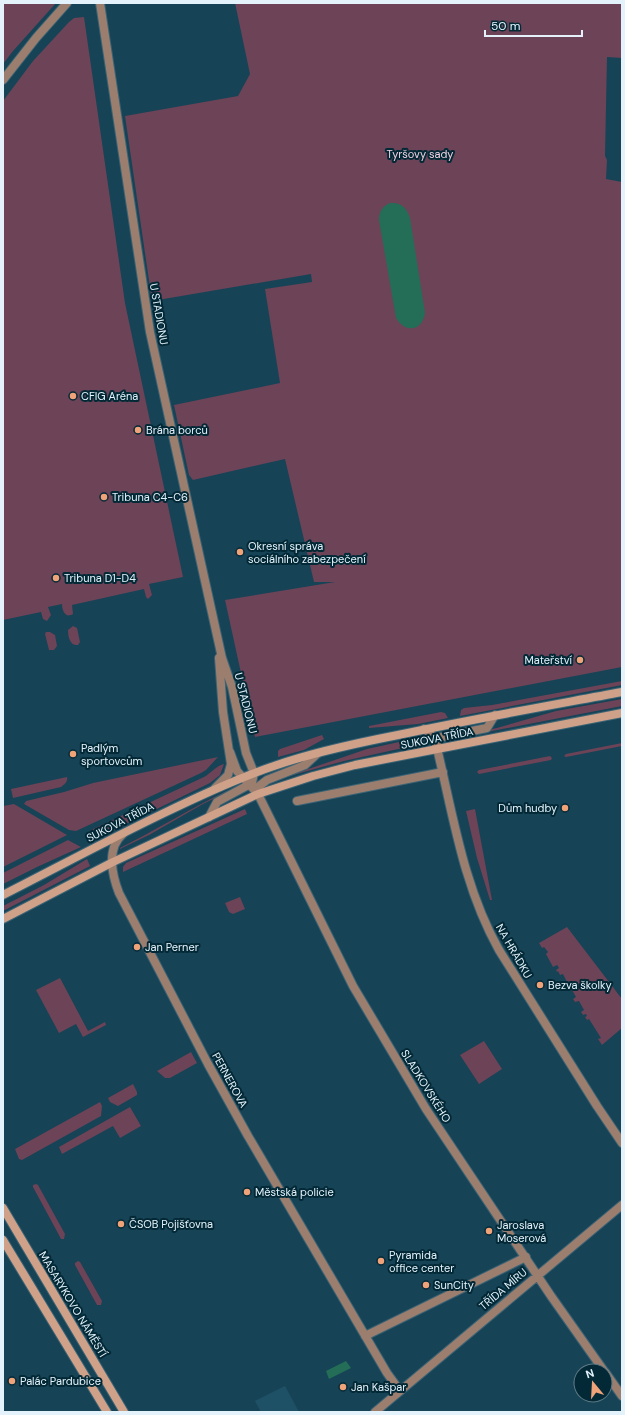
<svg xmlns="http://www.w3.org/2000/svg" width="625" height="1415" viewBox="0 0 625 1415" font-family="'DM Sans',sans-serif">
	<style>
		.built { fill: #1f5166 }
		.green { fill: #6c4357 }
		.water { fill: #246e57 }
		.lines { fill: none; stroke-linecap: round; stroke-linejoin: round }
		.street-casing { stroke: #3b6374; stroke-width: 10 }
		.secondary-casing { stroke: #3b6374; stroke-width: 10 }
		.street { stroke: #9c7e6f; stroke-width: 8 }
		.secondary { stroke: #d0a189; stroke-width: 8 }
		.poi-dot { fill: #f0a279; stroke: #032937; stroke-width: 1.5 }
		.labels { text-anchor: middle; stroke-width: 4; stroke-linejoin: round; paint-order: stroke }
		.park-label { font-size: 11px; fill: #f5d2e2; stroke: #032937 }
		.street-label { font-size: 11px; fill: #e4f3fb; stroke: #032937 }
		.poi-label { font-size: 11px; fill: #e4f3fb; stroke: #032937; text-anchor: start }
	</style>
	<rect width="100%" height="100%" fill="#164356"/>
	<path class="built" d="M285,1386L299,1412H261L255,1401Z"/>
	<path class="green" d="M3,3H56L13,51L3,64Z
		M235,3H622V58L607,57L605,156L607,160L606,179L622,182V667L255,737L225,600L335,582H314L285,459L193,480L189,475L174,405L280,383L265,289L312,282L311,274L152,301L125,116L238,96L250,74Z
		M84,17L125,303L183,577L149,584L152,595L148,599L146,597L144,589L72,605L73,614C65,619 62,610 62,604L48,607L51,615L47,621L43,619L41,612L3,620V101L33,61L69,22L74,18Z
		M73,626L77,628L80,642L78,645C70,646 68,637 68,630Z
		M46,632H50L55,635L57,646L54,650H49L45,634Z
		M622,681V685L460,716L461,710L464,708L492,705Z
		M622,699V706L466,736L464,735L497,728L556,711Z
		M441,712L445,713L448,718L418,724L369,728V726Z
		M322,735L324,739L304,750L278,757V751L280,749Z
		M422,737L424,741V743L421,744L344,761L282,778L367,749Z
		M622,743V746L566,757L564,756L566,754Z
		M550,756L552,758L551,760L479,774L477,772L479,770Z
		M218,757L206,770L201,773L76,831L69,830L24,804L26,801L64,792L93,783Z
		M224,764L220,775L210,783L89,842V834L93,829L204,777C211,773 216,766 224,764Z
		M67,777C68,782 65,784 61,787L13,798L11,789Z
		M227,791H229L203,804L149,835L120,849V848C156,830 191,808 227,791Z
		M14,804L67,835L3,867V806Z
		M245,809L247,814L123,872V867L126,863Z
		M475,809L492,900H490L477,858L466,811Z
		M68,840L81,847L37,867L3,884V873Z
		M87,859L90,866L3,911V906L44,885Z
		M240,897L245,909L233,914L229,912L225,903Z
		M567,927L622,999V1028L602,1045L598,1039L601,1038L589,1019L587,1020L585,1017L587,1016L586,1014L583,1015L581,1012L584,1010L579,1001L575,1002L573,999L576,997L572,990L570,991L565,986L568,984L563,974L560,975L558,971L557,972L556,970L559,968L557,965L553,967L546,954L548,952L544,947L542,948L539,943Z
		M60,978L88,1031L105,1022L106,1025L83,1037L76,1024L59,1033L36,990Z
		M484,1041L502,1069L479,1084L460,1055Z
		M191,1052L197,1063L170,1078H165L157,1071Z
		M133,1084L137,1092V1095L118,1106L110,1102L108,1098Z
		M100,1102L102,1106L101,1116L22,1160L19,1159L15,1149Z
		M130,1107L141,1126L120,1138L113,1126L62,1154L59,1147Z
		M36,1184L38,1185L65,1234L64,1239H61L60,1237L33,1187V1185Z
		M78,1261L80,1262L102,1301L101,1305H97L75,1265V1263Z"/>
	<path class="water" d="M390,203C401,202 407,208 410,218L425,313C422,332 405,333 396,318L379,220C379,211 383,206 390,203Z
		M346,1361L351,1368L329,1379L326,1371Z"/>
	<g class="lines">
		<defs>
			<path id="street" d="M100,3L150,332L222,658L232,687L246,753L254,773L252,783L217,802L209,817
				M3,80L36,38L67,3
				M424,729L430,733L436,744C453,814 463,886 499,950L597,1106L622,1143
				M437,748V741L442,737L487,728L495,715
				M230,752L237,771L258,794L353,986L426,1109L551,1296L604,1371
				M215,788L228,775L231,764L223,712L219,658
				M258,794V787L267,780L305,765L318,753
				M297,801L443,772
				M123,834C106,848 112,875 119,893L208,1064L248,1136L387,1373L400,1391
				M365,1336L526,1257
				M605,1372L622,1396
				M375,1412L622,1205"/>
			<path id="secondary" d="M3,895C56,868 108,840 162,814C199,796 235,779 274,766C314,752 357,743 398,735C473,719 547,706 622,692
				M3,919L113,862L258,794L313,776L355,765L622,713
				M3,1208L124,1412
				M3,1240L107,1412"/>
		</defs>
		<use href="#street" class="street-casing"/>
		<use href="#secondary" class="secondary-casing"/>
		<use href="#street" class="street"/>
		<use href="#secondary" class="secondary"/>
	</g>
	<g class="poi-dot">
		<circle cx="73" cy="396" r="4"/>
		<circle cx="138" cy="430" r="4"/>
		<circle cx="104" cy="497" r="4"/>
		<circle cx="240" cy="552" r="4"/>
		<circle cx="56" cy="578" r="4"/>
		<circle cx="580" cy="660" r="4"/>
		<circle cx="73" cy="754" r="4"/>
		<circle cx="565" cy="808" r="4"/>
		<circle cx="137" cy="947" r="4"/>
		<circle cx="540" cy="985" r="4"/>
		<circle cx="247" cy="1192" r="4"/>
		<circle cx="121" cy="1224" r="4"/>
		<circle cx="489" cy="1231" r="4"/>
		<circle cx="381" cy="1261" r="4"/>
		<circle cx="426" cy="1285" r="4"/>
		<circle cx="12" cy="1381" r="4"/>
		<circle cx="343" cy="1387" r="4"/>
	</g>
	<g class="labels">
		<g class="park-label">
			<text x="420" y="158">Tyršovy sady</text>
		</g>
		<g class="street-label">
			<text transform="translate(159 314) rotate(80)" y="4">U STADIONU</text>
			<text transform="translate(246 703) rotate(76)" y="4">U STADIONU</text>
			<text transform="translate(437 738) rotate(-11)" y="4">SUKOVA TŘÍDA</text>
			<text transform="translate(120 822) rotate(-27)" y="4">SUKOVA TŘÍDA</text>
			<text transform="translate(514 951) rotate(60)" y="4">NA HRÁDKU</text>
			<text transform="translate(230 1080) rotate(61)" y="4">PERNEROVA</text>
			<text transform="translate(426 1086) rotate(58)" y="4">SLADKOVSKÉHO</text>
			<text transform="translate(503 1289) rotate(-40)" y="4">TŘÍDA MÍRU</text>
			<text transform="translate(73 1304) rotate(59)" y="4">MASARYKOVO NÁMĚSTÍ</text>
		</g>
		<g class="poi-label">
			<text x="81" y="400">CFIG Aréna</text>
			<text x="146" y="434">Brána borců</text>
			<text x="112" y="501">Tribuna C4-C6</text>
			<text x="248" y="550">Okresní správa<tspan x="248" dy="13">sociálního zabezpečení</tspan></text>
			<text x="64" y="582">Tribuna D1-D4</text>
			<text x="572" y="664" text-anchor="end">Mateřství</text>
			<text x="81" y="752">Padlým<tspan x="81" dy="13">sportovcům</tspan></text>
			<text x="557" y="812" text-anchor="end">Dům hudby</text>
			<text x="145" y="951">Jan Perner</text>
			<text x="548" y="989">Bezva školky</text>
			<text x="255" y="1196">Městská policie</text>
			<text x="129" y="1228">ČSOB Pojišťovna</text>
			<text x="497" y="1229">Jaroslava<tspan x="497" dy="13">Moserová</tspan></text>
			<text x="389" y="1259">Pyramida<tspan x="389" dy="13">office center</tspan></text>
			<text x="434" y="1289">SunCity</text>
			<text x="20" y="1385">Palác Pardubice</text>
			<text x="351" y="1391">Jan Kašpar</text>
		</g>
	</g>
	<rect width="625" height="1415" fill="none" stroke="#e4f3fb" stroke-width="8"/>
	<g transform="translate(593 1383) rotate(342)"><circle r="19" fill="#032937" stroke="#5d7a85"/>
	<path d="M0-3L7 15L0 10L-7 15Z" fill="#f0a279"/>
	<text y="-6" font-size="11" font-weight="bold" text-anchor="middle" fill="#e4f3fb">N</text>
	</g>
	<path d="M485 30v6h97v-6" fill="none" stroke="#e4f3fb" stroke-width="2"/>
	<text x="491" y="30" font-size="12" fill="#e4f3fb" stroke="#032937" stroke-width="3" paint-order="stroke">50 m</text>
</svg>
